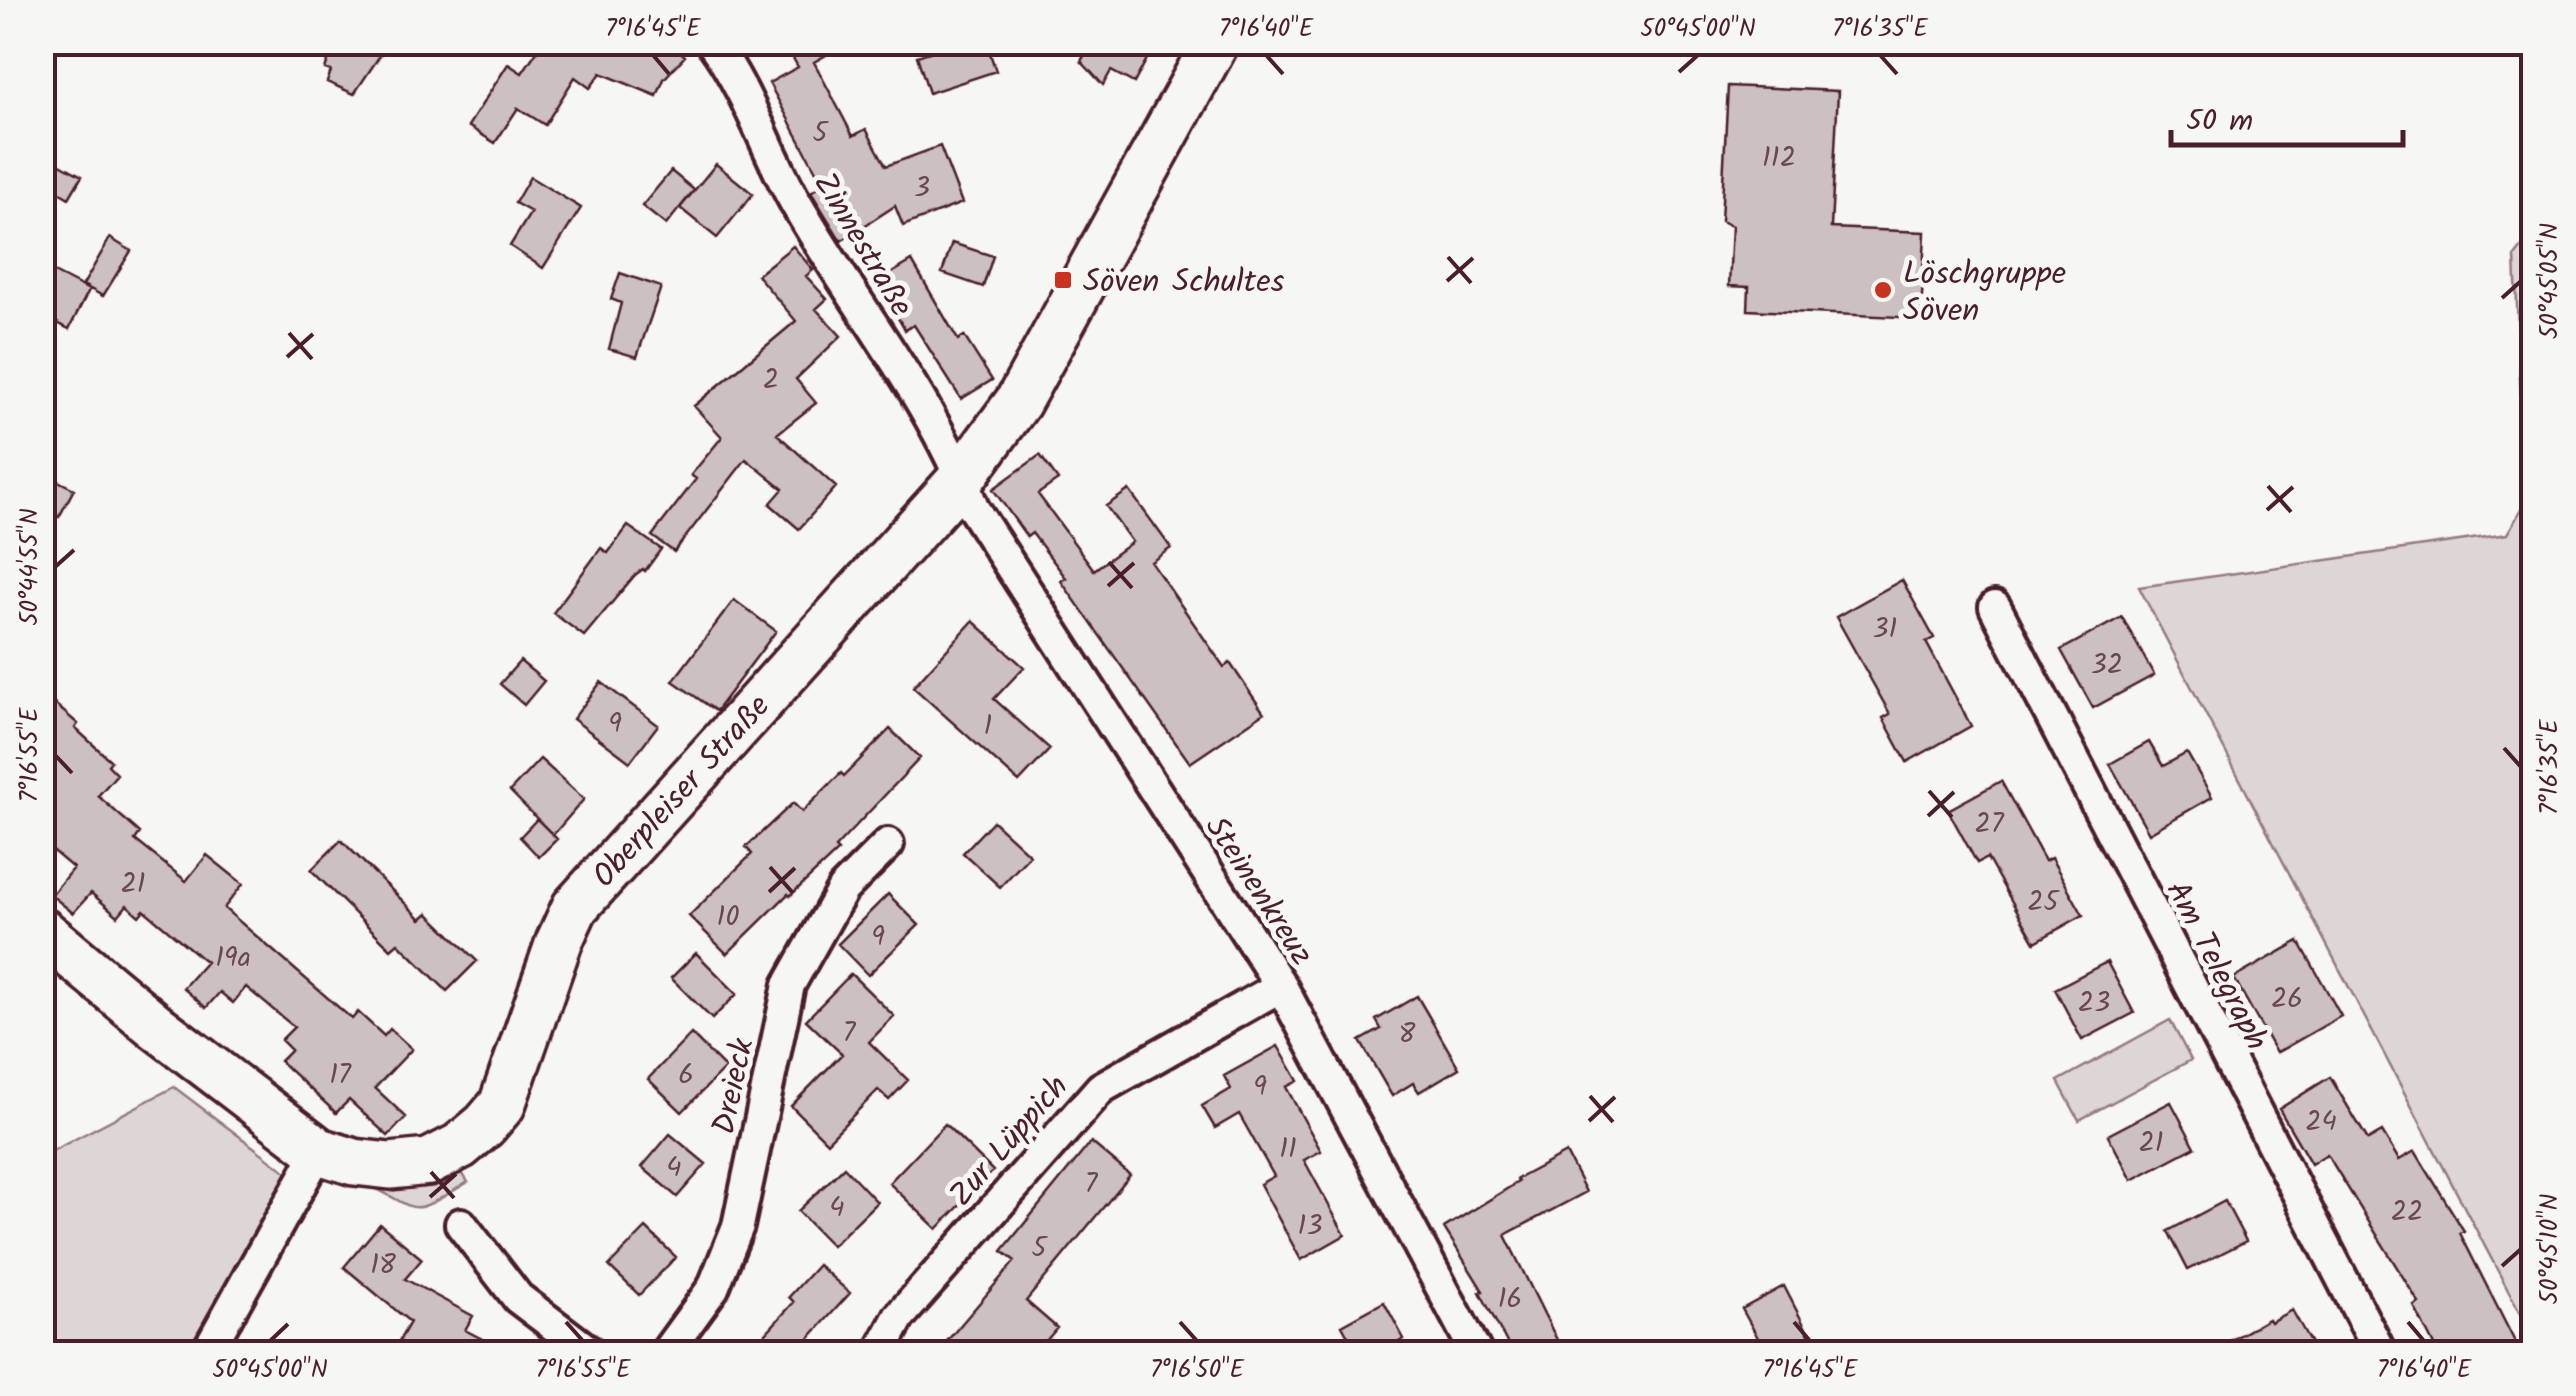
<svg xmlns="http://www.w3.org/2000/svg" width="2576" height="1396" viewBox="0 0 2576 1396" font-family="Kalam,sans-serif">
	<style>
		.green { fill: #ddd6d5; stroke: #947a80; stroke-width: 2.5 }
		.building { fill: #ccc1c0; stroke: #4a1f2b; stroke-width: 2.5 }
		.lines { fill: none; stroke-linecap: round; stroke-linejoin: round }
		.minor-casing { stroke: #4a1f2b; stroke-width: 38 }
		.secondary-casing { stroke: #4a1f2b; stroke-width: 52 }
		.minor { stroke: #f6f6f2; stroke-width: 30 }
		.secondary { stroke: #f6f6f2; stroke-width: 45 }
		.ticks { fill: none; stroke: #4a1f2b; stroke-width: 4 }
		.poi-dot { fill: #c8321e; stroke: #f6f6f2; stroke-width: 4 }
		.labels { text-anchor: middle; stroke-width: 10; stroke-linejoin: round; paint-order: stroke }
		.number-label { font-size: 28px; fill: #6a4850 }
		.street-label { font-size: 32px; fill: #4a1f2b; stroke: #f6f6f2 }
		.poi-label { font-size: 32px; fill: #4a1f2b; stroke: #f6f6f2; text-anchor: start }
		.neatline { fill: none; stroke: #4a1f2b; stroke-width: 4 }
		.ticks-label { font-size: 25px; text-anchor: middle; fill: #4a1f2b }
	</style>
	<rect width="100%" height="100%" fill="#f6f6f2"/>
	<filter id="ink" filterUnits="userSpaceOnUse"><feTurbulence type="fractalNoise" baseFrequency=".01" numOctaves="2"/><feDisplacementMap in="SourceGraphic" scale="20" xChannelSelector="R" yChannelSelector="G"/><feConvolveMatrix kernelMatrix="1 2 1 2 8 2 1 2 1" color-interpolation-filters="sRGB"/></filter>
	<g filter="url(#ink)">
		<path class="green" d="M2533,233V1338L2139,587L2507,534L2525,503L2515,256Z
			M2170,1020L2191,1060L2079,1120L2058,1081Z
			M174,1087L288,1173L194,1353L43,1354V1156Z
			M459,1168L468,1182C402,1222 424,1209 360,1181Z"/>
		<path class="building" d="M334,42H389L354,94L327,82L331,71L325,69Z
			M543,42H670L685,56L664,79L657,96L601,73L590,88L575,77L545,125L518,108L495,143L468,126L508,64L522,73Z
			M784,42H849L814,62L853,136L866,129L886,166L940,146L962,203L903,226L895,206L841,241L811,192L823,184L769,83L798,67Z
			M960,42H986L996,71L929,93L917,56Z
			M1092,42H1156L1134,83L1111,71L1103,85L1081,61Z
			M1728,86L1838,91L1831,228L1925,232L1921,318L1748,310L1749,287L1729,286L1732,226L1721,221Z
			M42,154L82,176L69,198L42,182Z
			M716,164L753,194L717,238L680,208Z
			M671,171L694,190L666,225L642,206Z
			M530,177L581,208L543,268L510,246L531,212L515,203Z
			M110,238L131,251L103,296L83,285Z
			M952,243L993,256L983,287L942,273Z
			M793,246L813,270L806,276L827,299L816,309L841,336L796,379L816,403L777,434L836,487L799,529L770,504L783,489L746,459L674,552L652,536L696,479L691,475L722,437L694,406L796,321L757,275Z
			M912,261L958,340L964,336L992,380L961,399L914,325L905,330L877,282Z
			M42,266L89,290L69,329L42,315Z
			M620,273L661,287L637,357L609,349L621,303L611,299Z
			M1040,455L1058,480L1038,494L1094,570L1132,542L1106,506L1129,490L1171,548L1151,562L1224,667L1230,663L1264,713L1190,763L1061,581L1066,578L1032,533L1027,537L993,489Z
			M42,473L74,489L59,517L42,509Z
			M628,526L661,549L645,571L643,569L635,575L584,636L553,613L601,548L608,553Z
			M1902,580L1934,638L1926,642L1971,726L1907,762L1883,718L1890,714L1836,617Z
			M734,600L776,631L716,711L673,681Z
			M2122,617L2154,675L2093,708L2061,650Z
			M973,621L1024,667L994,699L1050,749L1019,782L913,687Z
			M520,661L544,681L524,705L500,684Z
			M601,682L658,725L630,762L573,719Z
			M42,693L78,724L75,728L111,761L108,765L117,774L98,796L140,833L135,840L186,881L207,855L243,884L224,908L352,1019L358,1012L384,1036L390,1029L412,1049L375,1088L406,1117L388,1136L349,1100L336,1113L280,1061L291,1050L281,1040L294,1027L246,987L233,1003L220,992L206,1008L183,988L206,962L144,910L139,916L127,905L118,916L91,893L73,913L51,895L73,868L42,842Z
			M890,729L920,758L835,848L838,851L790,896L788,894L727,954L689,916L752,854L746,847L793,803L802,812L841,773L844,776Z
			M2149,742L2163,766L2187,753L2212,797L2149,833L2110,764Z
			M540,759L584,799L553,835L510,791Z
			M2001,781L2045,861L2051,858L2083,915L2035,942L1987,858L1977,863L1948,810Z
			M537,819L557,839L539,857L520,837Z
			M993,821L1030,855L1000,887L963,853Z
			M341,840L421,919L428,913L477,961L447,991L398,943L391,949L311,870Z
			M888,894L919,925L868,975L838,944Z
			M2299,941L2341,1016L2276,1053L2234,978Z
			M696,953L737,994L712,1019L671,978Z
			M2107,962L2134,1013L2082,1040L2055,989Z
			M851,974L894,1016L869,1042L908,1080L889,1100L878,1090L827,1142L791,1106L842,1054L806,1020Z
			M1417,996L1459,1068L1419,1092L1413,1083L1392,1096L1360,1041L1381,1029L1376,1020Z
			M691,1034L725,1068L682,1112L648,1079Z
			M1278,1046L1298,1081L1286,1087L1321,1151L1304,1160L1345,1235L1301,1260L1260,1184L1274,1176L1239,1114L1215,1128L1202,1106L1231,1089L1224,1076Z
			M2330,1077L2368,1140L2382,1132L2399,1160L2415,1151L2464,1231L2460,1233L2521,1354H2438L2414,1306L2419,1303L2327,1154L2311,1164L2279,1109Z
			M2171,1102L2195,1147L2132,1180L2108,1135Z
			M945,1124L993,1171L937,1229L889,1183Z
			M670,1134L706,1164L677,1197L642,1167Z
			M1091,1142L1130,1175L1026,1301L1057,1328L1035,1354H936L1015,1261L1002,1251Z
			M1566,1153L1586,1192L1505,1235L1564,1354H1513L1480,1292L1483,1291L1444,1228L1518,1182L1517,1179Z
			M844,1167L877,1202L832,1246L798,1211Z
			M2225,1201L2246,1241L2188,1270L2168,1231Z
			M380,1224L422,1259L405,1279L473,1316L465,1330L511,1354H424L399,1341L410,1322L344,1267Z
			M646,1228L676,1257L639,1295L609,1266Z
			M818,1265L850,1293L795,1354H747L794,1302L789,1297Z
			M1784,1286L1819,1354H1794L1788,1345L1767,1354L1742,1309Z
			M1384,1302L1404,1339L1376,1354H1358L1342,1325Z
			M2292,1310L2317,1354H2207L2268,1319L2270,1322Z"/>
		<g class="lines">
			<defs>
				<path id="minor" d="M712,42C747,89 765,147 793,198C851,302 931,396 973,508L1281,986L1477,1354
					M1995,607L2381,1354
					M461,1224L518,1298L592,1354
					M206,1354L319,1151
					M665,1354L713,1288L738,1226L789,985L843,889L888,844
					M879,1354L899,1317L1101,1088L1281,986"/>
				<g id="secondary">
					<path id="s1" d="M42,931L157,1027L319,1151L354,1162L390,1166L429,1162L460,1146L485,1125L502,1105L559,942L575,907L962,478L1018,402L1216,42"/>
				</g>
			</defs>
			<use href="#minor" class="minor-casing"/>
			<use href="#secondary" class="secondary-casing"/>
			<use href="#minor" class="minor"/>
			<use href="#secondary" class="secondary"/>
		</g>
	</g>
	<path class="ticks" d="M653,55L669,74M1266,55L1283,74M1880,55L1897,74M1679,72L1698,55M1448,257L1471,283M1447,281L1473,258M2502,298L2521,281M289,333L312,359M287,357L313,334M2268,486L2291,512M2267,510L2293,487M1109,562L1132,588M55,567L74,550M1108,586L1134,563M2504,748L2521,767M55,755L72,773M1929,791L1952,817M1928,816L1954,792M770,867L793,893M769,892L795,868M1590,1096L1613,1122M1589,1121L1615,1097M431,1172L454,1198M430,1197L456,1174M2502,1266L2521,1249M566,1322L583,1341M1180,1322L1197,1341M1794,1322L1810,1341M2408,1322L2424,1341M270,1341L288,1324"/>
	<g class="poi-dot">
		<rect x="1053" y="270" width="20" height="20" rx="5"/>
		<circle cx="1883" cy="290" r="10"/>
	</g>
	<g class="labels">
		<g class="number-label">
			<text x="820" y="141">5</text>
			<text x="1779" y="166">112</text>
			<text x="922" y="196">3</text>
			<text x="771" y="388">2</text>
			<text x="1885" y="637">31</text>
			<text x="2107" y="673">32</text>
			<text x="615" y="732">9</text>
			<text x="988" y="734">1</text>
			<text x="1989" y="832">27</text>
			<text x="133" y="892">21</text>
			<text x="2043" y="910">25</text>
			<text x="728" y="925">10</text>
			<text x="878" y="945">9</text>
			<text x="233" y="966">19a</text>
			<text x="2287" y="1007">26</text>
			<text x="2094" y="1011">23</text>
			<text x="849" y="1041">7</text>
			<text x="1407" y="1042">8</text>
			<text x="340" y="1083">17</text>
			<text x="686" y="1083">6</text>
			<text x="1260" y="1095">9</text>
			<text x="2321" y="1130">24</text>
			<text x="2151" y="1151">21</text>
			<text x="1288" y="1157">11</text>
			<text x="674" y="1176">4</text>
			<text x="1091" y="1192">7</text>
			<text x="837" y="1216">4</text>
			<text x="2407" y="1220">22</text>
			<text x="1310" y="1234">13</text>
			<text x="1039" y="1256">5</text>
			<text x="383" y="1273">18</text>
			<text x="1510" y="1307">16</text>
		</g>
		<g class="street-label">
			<text transform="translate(864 244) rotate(59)" y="11">Zinnestraße</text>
			<text dy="11" stroke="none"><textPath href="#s1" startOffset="928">Oberpleiser Straße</textPath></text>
			<text transform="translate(1260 890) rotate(57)" y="11">Steinenkreuz</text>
			<text transform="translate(2218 965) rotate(63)" y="11">Am Telegraph</text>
			<text transform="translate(732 1086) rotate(-78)" y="11">Dreieck</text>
			<text transform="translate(1008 1140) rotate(-49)" y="11">Zur Lüppich</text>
		</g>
		<g class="poi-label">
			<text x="1903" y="283">Löschgruppe<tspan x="1903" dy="37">Söven</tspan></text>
			<text x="1083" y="291">Söven Schultes</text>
		</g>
	</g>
	<rect width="2576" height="1396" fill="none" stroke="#f6f6f2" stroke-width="110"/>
	<path d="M2171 130v15h232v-15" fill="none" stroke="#4a1f2b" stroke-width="5"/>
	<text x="2186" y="130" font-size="30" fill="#4a1f2b" stroke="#f6f6f2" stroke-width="8" paint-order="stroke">50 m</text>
	<rect x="55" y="55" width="2466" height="1286" class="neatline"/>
	<g class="ticks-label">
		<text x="653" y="36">7°16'45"E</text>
		<text x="1266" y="36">7°16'40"E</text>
		<text x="1698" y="36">50°45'00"N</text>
		<text x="1880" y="36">7°16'35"E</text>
		<text transform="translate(2548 281) rotate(-90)" y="9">50°45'05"N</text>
		<text transform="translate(28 567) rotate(-90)" y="9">50°44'55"N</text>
		<text transform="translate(28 755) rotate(-90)" y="9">7°16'55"E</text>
		<text transform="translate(2548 767) rotate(-90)" y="9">7°16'35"E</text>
		<text transform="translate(2548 1249) rotate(-90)" y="9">50°45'10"N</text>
		<text x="270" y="1377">50°45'00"N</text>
		<text x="583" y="1377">7°16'55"E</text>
		<text x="1197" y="1377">7°16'50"E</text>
		<text x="1810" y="1377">7°16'45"E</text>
		<text x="2424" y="1377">7°16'40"E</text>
	</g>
</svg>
